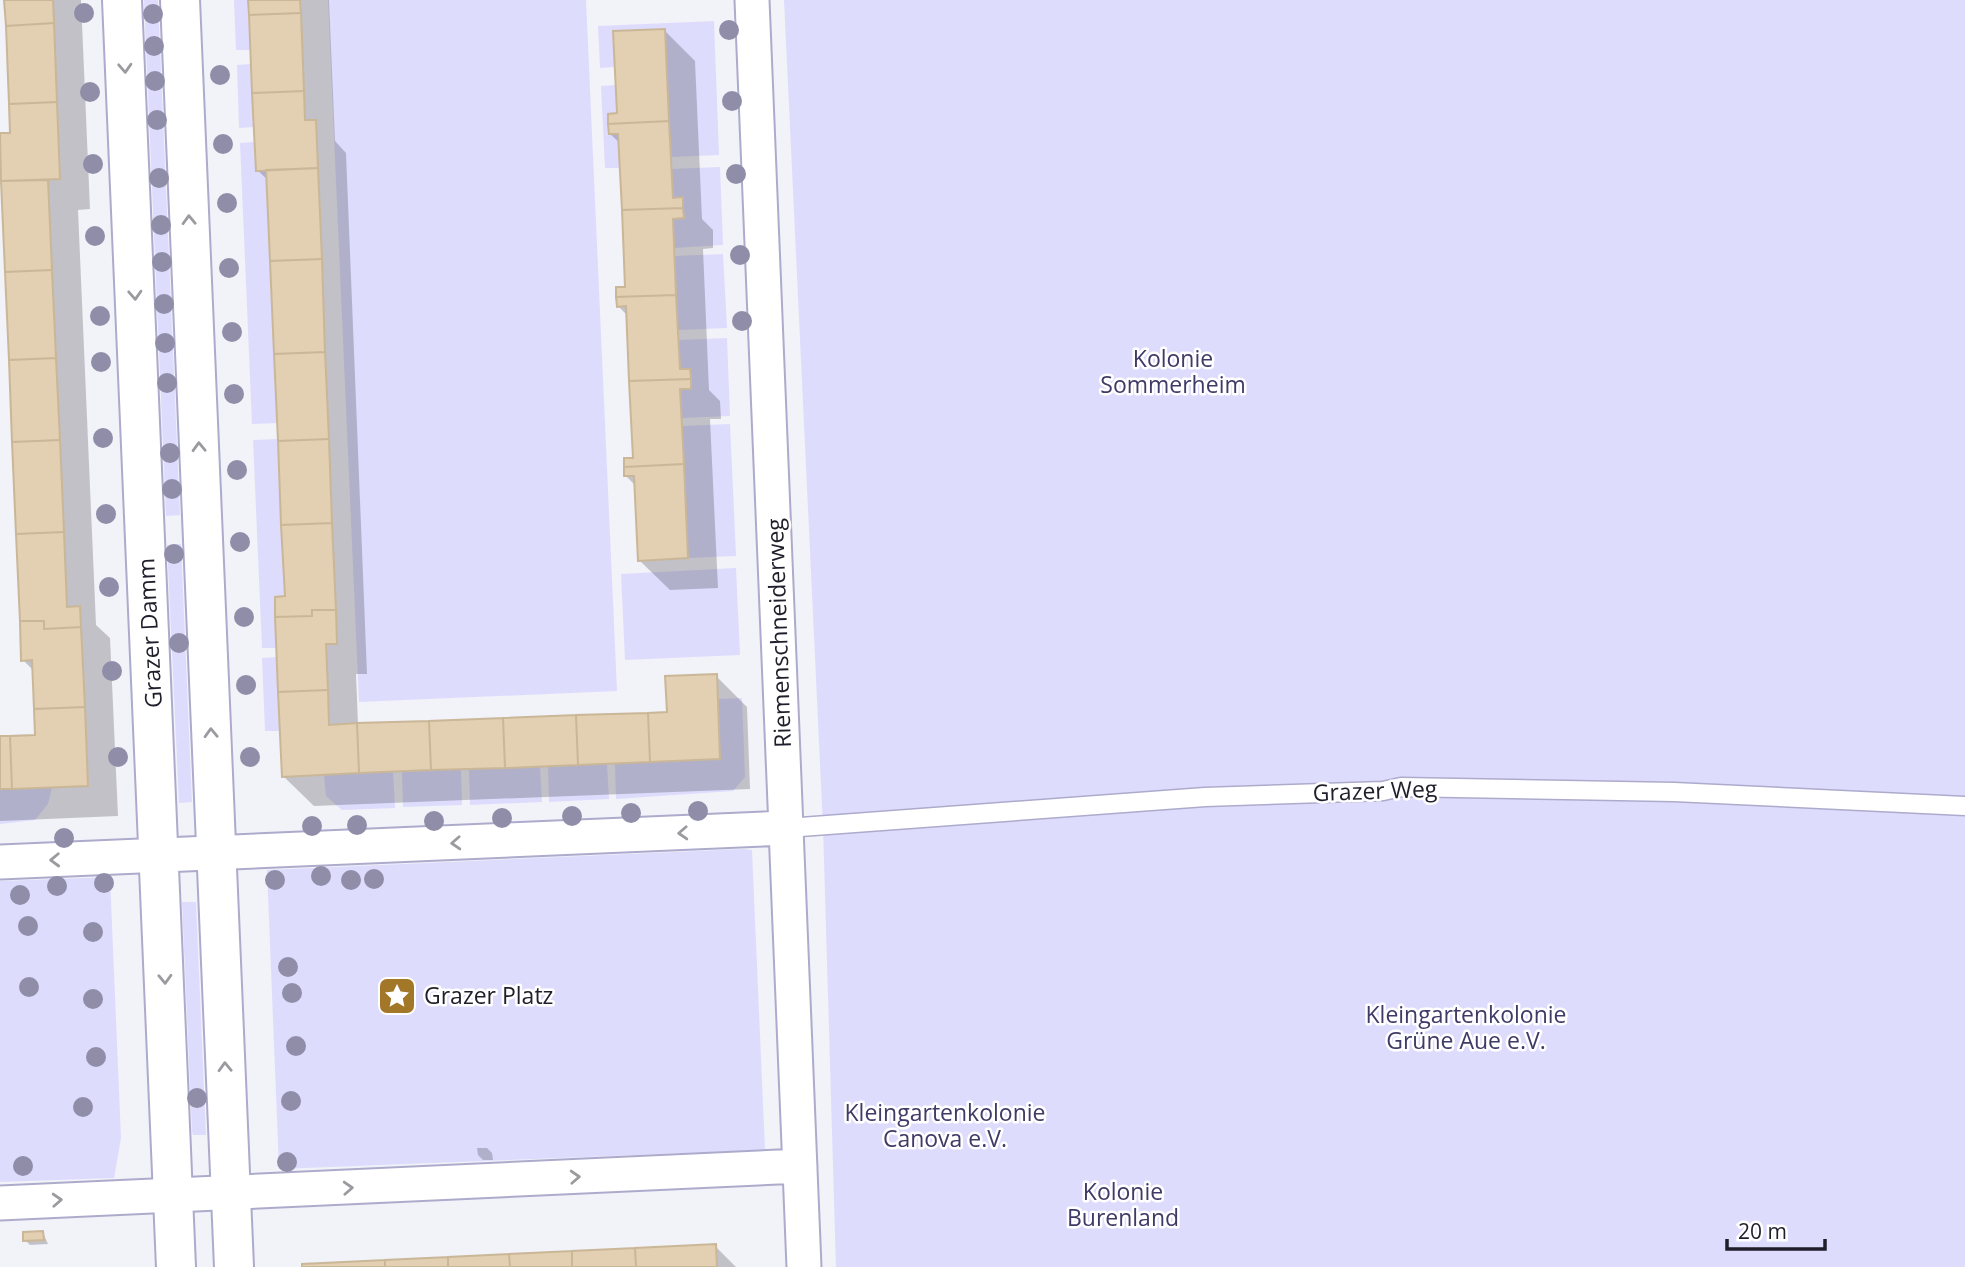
<svg xmlns="http://www.w3.org/2000/svg" width="1965" height="1267" viewBox="0 0 1965 1267" font-family="'Open Sans',sans-serif">
	<style>
		.green { fill: #dedcfd }
		.shadow { fill: #0003 }
		.building { fill: #e3cfb1; stroke: #cab798; stroke-width: 2 }
		.lines { fill: none; stroke-linecap: round; stroke-linejoin: round }
		.lane-casing { stroke: #adabcc; stroke-width: 21 }
		.street-casing { stroke: #adabcc; stroke-width: 37 }
		.secondary-casing { stroke: #adabcc; stroke-width: 42 }
		.lane { stroke: #fff; stroke-width: 18 }
		.street { stroke: #fff; stroke-width: 33 }
		.secondary { stroke: #fff; stroke-width: 38 }
		.tree { fill: #908da9 }
		.oneway { stroke: #9a9a9f }
		.labels { text-anchor: middle; stroke-width: 5; stroke-linejoin: round; paint-order: stroke }
		.park-label { font-size: 23px; fill: #403a67; stroke: #fff }
		.street-label { font-size: 23px; fill: #1f1e2a; stroke: #fff }
		.poi-label { font-size: 23px; fill: #1f1e2a; stroke: #fff; text-anchor: start }
	</style>
	<rect width="100%" height="100%" fill="#f2f2f9"/>
	<path class="green" d="M144,0H158L180,515L166,516Z
		M234,0H248L250,50H236Z
		M328,0H586L617,691L359,702Z
		M784,0H1965V1267H836L823,827Z
		M714,21L719,155L671,157L665,29L614,31L615,67L600,68L598,26Z
		M251,64L254,127L239,128L237,65Z
		M616,85L617,113L608,114L609,134H618L620,168H605L601,86Z
		M254,142L256,170H266L277,423L252,424L240,143Z
		M720,167L723,245L674,248L673,219L684,218L683,198H673L671,169Z
		M723,254L727,328L678,330L675,256Z
		M727,338L730,416L682,418L680,389L691,388L690,369H680L679,340Z
		M730,424L736,556L688,558L682,426Z
		M278,439L285,596L275,597L276,648H262L253,440Z
		M181,544L192,802L179,803L167,545Z
		M736,568L740,655L625,660L621,574Z
		M277,657L280,731H265L262,658Z
		M742,698L745,777L733,791L616,799L615,763L720,759L718,699Z
		M607,764L609,799L549,802L548,766Z
		M540,766L542,802L470,805L469,769Z
		M461,769L462,805L403,807L402,772Z
		M393,772L395,808L342,810L326,796L324,775Z
		M52,788L48,804L35,820L0,824V789Z
		M743,849L752,850L765,1150L279,1169L267,870Z
		M110,877L121,1138L114,1178L0,1182V881Z
		M182,902H196L206,1135H193L192,1131Z"/>
	<path class="shadow" d="M6,0H81L90,209L78,210L96,625L110,638L118,816L0,821V738L37,737L34,671L23,660L1,135H12Z
		M250,0H329L335,141L346,153L367,674H356L358,725L668,713L716,676L747,707L750,789L314,806L283,776L286,598L269,181L257,170Z
		M664,30L695,61L702,219L713,230V248L703,249L709,390L720,401L721,419H710L718,588L670,590L639,560L636,486L626,476L635,459L628,316L618,306L627,289L620,143L610,134Z
		M477,1148H487L492,1153L493,1160H483L478,1155Z
		M43,1233L48,1244L30,1245L25,1240Z
		M715,1246L736,1267H304Z"/>
	<path class="building" d="M4,0H53L54,23L6,26Z
		M248,0H300L301,13L249,15Z
		M301,13L304,91L252,93L249,15Z
		M54,23L57,102L9,104L6,26Z
		M665,29L669,121L608,124V114L617,113L613,31Z
		M304,91L305,120H316L318,168L256,171L252,93Z
		M57,102L60,179L1,181L0,133H10L9,104Z
		M669,121L673,198L683,197V208L622,210L618,134H609L608,124Z
		M318,168L322,259L270,261L266,170Z
		M48,180L52,270L5,272L1,181Z
		M683,208L684,218L673,219L676,295L616,297V287H625L622,210Z
		M322,259L325,352L274,354L270,261Z
		M52,270L56,358L9,360L5,272Z
		M676,295L680,369H690L691,379L629,381L626,306L617,307L616,297Z
		M325,352L329,439L278,441L274,354Z
		M56,358L60,440L12,442L9,360Z
		M691,379V389H680L684,464L624,467V458H633L629,381Z
		M329,439L332,523L281,525L278,441Z
		M60,440L64,532L16,534L12,442Z
		M684,464L688,558L638,561L634,476H624V467Z
		M332,523L336,610H312V616L275,617V597L285,596L281,525Z
		M64,532L67,607L80,606L81,627L44,629V621H20L16,534Z
		M312,610H336L337,644H326L328,690L278,692L275,617L312,616Z
		M20,621H44V629L81,627L85,707L34,709L32,660L21,661Z
		M717,674L720,759L650,762L648,713L667,712L665,676Z
		M328,690L329,725L357,723L359,773L282,777L278,692Z
		M85,707L88,786L12,789L10,736L35,735L34,709Z
		M648,713L650,762L578,765L576,715Z
		M576,715L578,765L505,768L503,718Z
		M503,718L505,768L431,770L429,721Z
		M429,721L431,770L359,773L357,723Z
		M0,736H10L12,789H0Z
		M43,1231L44,1240L23,1241V1232Z
		M716,1244L717,1267H636L635,1248Z
		M635,1248L636,1267H572V1251Z
		M572,1251V1267H510L509,1254Z
		M509,1254L510,1267H448V1257Z
		M448,1257V1267H385V1260Z
		M385,1260V1267H302V1264Z"/>
	<g class="lines">
		<defs>
			<path id="lane" d="M787,828L1205,797L1383,791L1401,787L1674,792L1965,806"/>
			<path id="street" d="M752,0L804,1267
				M0,862L787,828
				M0,1203L800,1166"/>
			<path id="secondary" d="M122,0L176,1267
				M180,0L234,1267"/>
		</defs>
		<use href="#lane" class="lane-casing"/>
		<use href="#street" class="street-casing"/>
		<use href="#secondary" class="secondary-casing"/>
		<use href="#lane" class="lane"/>
		<use href="#street" class="street"/>
		<use href="#secondary" class="secondary"/>
	</g>
	<g class="tree">
		<circle cx="84" cy="13" r="10"/>
		<circle cx="153" cy="14" r="10"/>
		<circle cx="729" cy="30" r="10"/>
		<circle cx="154" cy="46" r="10"/>
		<circle cx="220" cy="75" r="10"/>
		<circle cx="155" cy="81" r="10"/>
		<circle cx="90" cy="92" r="10"/>
		<circle cx="732" cy="101" r="10"/>
		<circle cx="157" cy="120" r="10"/>
		<circle cx="223" cy="144" r="10"/>
		<circle cx="93" cy="164" r="10"/>
		<circle cx="736" cy="174" r="10"/>
		<circle cx="159" cy="178" r="10"/>
		<circle cx="227" cy="203" r="10"/>
		<circle cx="161" cy="225" r="10"/>
		<circle cx="95" cy="236" r="10"/>
		<circle cx="740" cy="255" r="10"/>
		<circle cx="162" cy="262" r="10"/>
		<circle cx="229" cy="268" r="10"/>
		<circle cx="164" cy="304" r="10"/>
		<circle cx="100" cy="316" r="10"/>
		<circle cx="742" cy="321" r="10"/>
		<circle cx="232" cy="332" r="10"/>
		<circle cx="165" cy="343" r="10"/>
		<circle cx="101" cy="362" r="10"/>
		<circle cx="167" cy="383" r="10"/>
		<circle cx="234" cy="394" r="10"/>
		<circle cx="103" cy="438" r="10"/>
		<circle cx="170" cy="453" r="10"/>
		<circle cx="237" cy="470" r="10"/>
		<circle cx="172" cy="489" r="10"/>
		<circle cx="106" cy="514" r="10"/>
		<circle cx="240" cy="542" r="10"/>
		<circle cx="174" cy="554" r="10"/>
		<circle cx="109" cy="587" r="10"/>
		<circle cx="244" cy="617" r="10"/>
		<circle cx="179" cy="643" r="10"/>
		<circle cx="112" cy="671" r="10"/>
		<circle cx="246" cy="685" r="10"/>
		<circle cx="118" cy="757" r="10"/>
		<circle cx="250" cy="757" r="10"/>
		<circle cx="698" cy="811" r="10"/>
		<circle cx="631" cy="813" r="10"/>
		<circle cx="572" cy="816" r="10"/>
		<circle cx="502" cy="818" r="10"/>
		<circle cx="434" cy="821" r="10"/>
		<circle cx="357" cy="825" r="10"/>
		<circle cx="312" cy="826" r="10"/>
		<circle cx="64" cy="838" r="10"/>
		<circle cx="321" cy="876" r="10"/>
		<circle cx="374" cy="879" r="10"/>
		<circle cx="275" cy="880" r="10"/>
		<circle cx="351" cy="880" r="10"/>
		<circle cx="104" cy="883" r="10"/>
		<circle cx="57" cy="886" r="10"/>
		<circle cx="20" cy="895" r="10"/>
		<circle cx="28" cy="926" r="10"/>
		<circle cx="93" cy="932" r="10"/>
		<circle cx="288" cy="967" r="10"/>
		<circle cx="29" cy="987" r="10"/>
		<circle cx="292" cy="993" r="10"/>
		<circle cx="93" cy="999" r="10"/>
		<circle cx="296" cy="1046" r="10"/>
		<circle cx="96" cy="1057" r="10"/>
		<circle cx="197" cy="1098" r="10"/>
		<circle cx="291" cy="1101" r="10"/>
		<circle cx="83" cy="1107" r="10"/>
		<circle cx="287" cy="1162" r="10"/>
		<circle cx="23" cy="1166" r="10"/>
	</g>
	<defs><path id="oneway-chevron" d="M-2-3.5L2.5 0L-2 3.5" fill="none" stroke-width="1.6" stroke-linecap="round" stroke-linejoin="round" transform="scale(1.75)"/></defs>
	<g class="oneway">
		<use href="#oneway-chevron" transform="translate(125 68) rotate(87)"/>
		<use href="#oneway-chevron" transform="translate(189 220) rotate(-92)"/>
		<use href="#oneway-chevron" transform="translate(135 295) rotate(87)"/>
		<use href="#oneway-chevron" transform="translate(199 447) rotate(-92)"/>
		<use href="#oneway-chevron" transform="translate(211 733) rotate(-92)"/>
		<use href="#oneway-chevron" transform="translate(683 833) rotate(177)"/>
		<use href="#oneway-chevron" transform="translate(456 843) rotate(177)"/>
		<use href="#oneway-chevron" transform="translate(55 860) rotate(178)"/>
		<use href="#oneway-chevron" transform="translate(165 979) rotate(88)"/>
		<use href="#oneway-chevron" transform="translate(225 1067) rotate(-92)"/>
		<use href="#oneway-chevron" transform="translate(575 1177) rotate(-3)"/>
		<use href="#oneway-chevron" transform="translate(348 1188) rotate(-3)"/>
		<use href="#oneway-chevron" transform="translate(57 1200) rotate(-3)"/>
	</g>
	<defs>
		<symbol id="sight-square" viewBox="-11 -11 22 22"><rect x="-9" y="-9" width="18" height="18" rx="4" fill="#a27727" stroke="#fff"/><path d="M0-6L1.8-2.2L6-1.7L2.9 1.2L3.7 5.4L0 3.3L-3.7 5.4L-2.9 1.2L-6-1.7L-1.8-2.2Z" fill="#fff"/></symbol>
	</defs>
	<g fill-rule="evenodd">
		<use href="#sight-square" x="375" y="974" width="44" height="44"/>
	</g>
	<g class="labels">
		<g class="park-label">
			<text x="1173" y="367">Kolonie<tspan x="1173" dy="26">Sommerheim</tspan></text>
			<text x="1466" y="1023">Kleingartenkolonie<tspan x="1466" dy="26">Grüne Aue e.V.</tspan></text>
			<text x="945" y="1121">Kleingartenkolonie<tspan x="945" dy="26">Canova e.V.</tspan></text>
			<text x="1123" y="1200">Kolonie<tspan x="1123" dy="26">Burenland</tspan></text>
		</g>
		<g class="street-label">
			<text transform="translate(150 633) rotate(-93)" y="8">Grazer Damm</text>
			<text transform="translate(779 633) rotate(-92)" y="8">Riemenschneiderweg</text>
			<text transform="translate(1375 791) rotate(-2)" y="8">Grazer Weg</text>
		</g>
		<g class="poi-label">
			<text x="424" y="1004">Grazer Platz</text>
		</g>
	</g>
	<path d="M1727 1239v10h98v-10" fill="none" stroke="#1f1e2a" stroke-width="3.5"/>
	<text x="1738" y="1239" font-size="21" fill="#1f1e2a" stroke="#ffffff" stroke-width="5" paint-order="stroke">20 m</text>
</svg>
